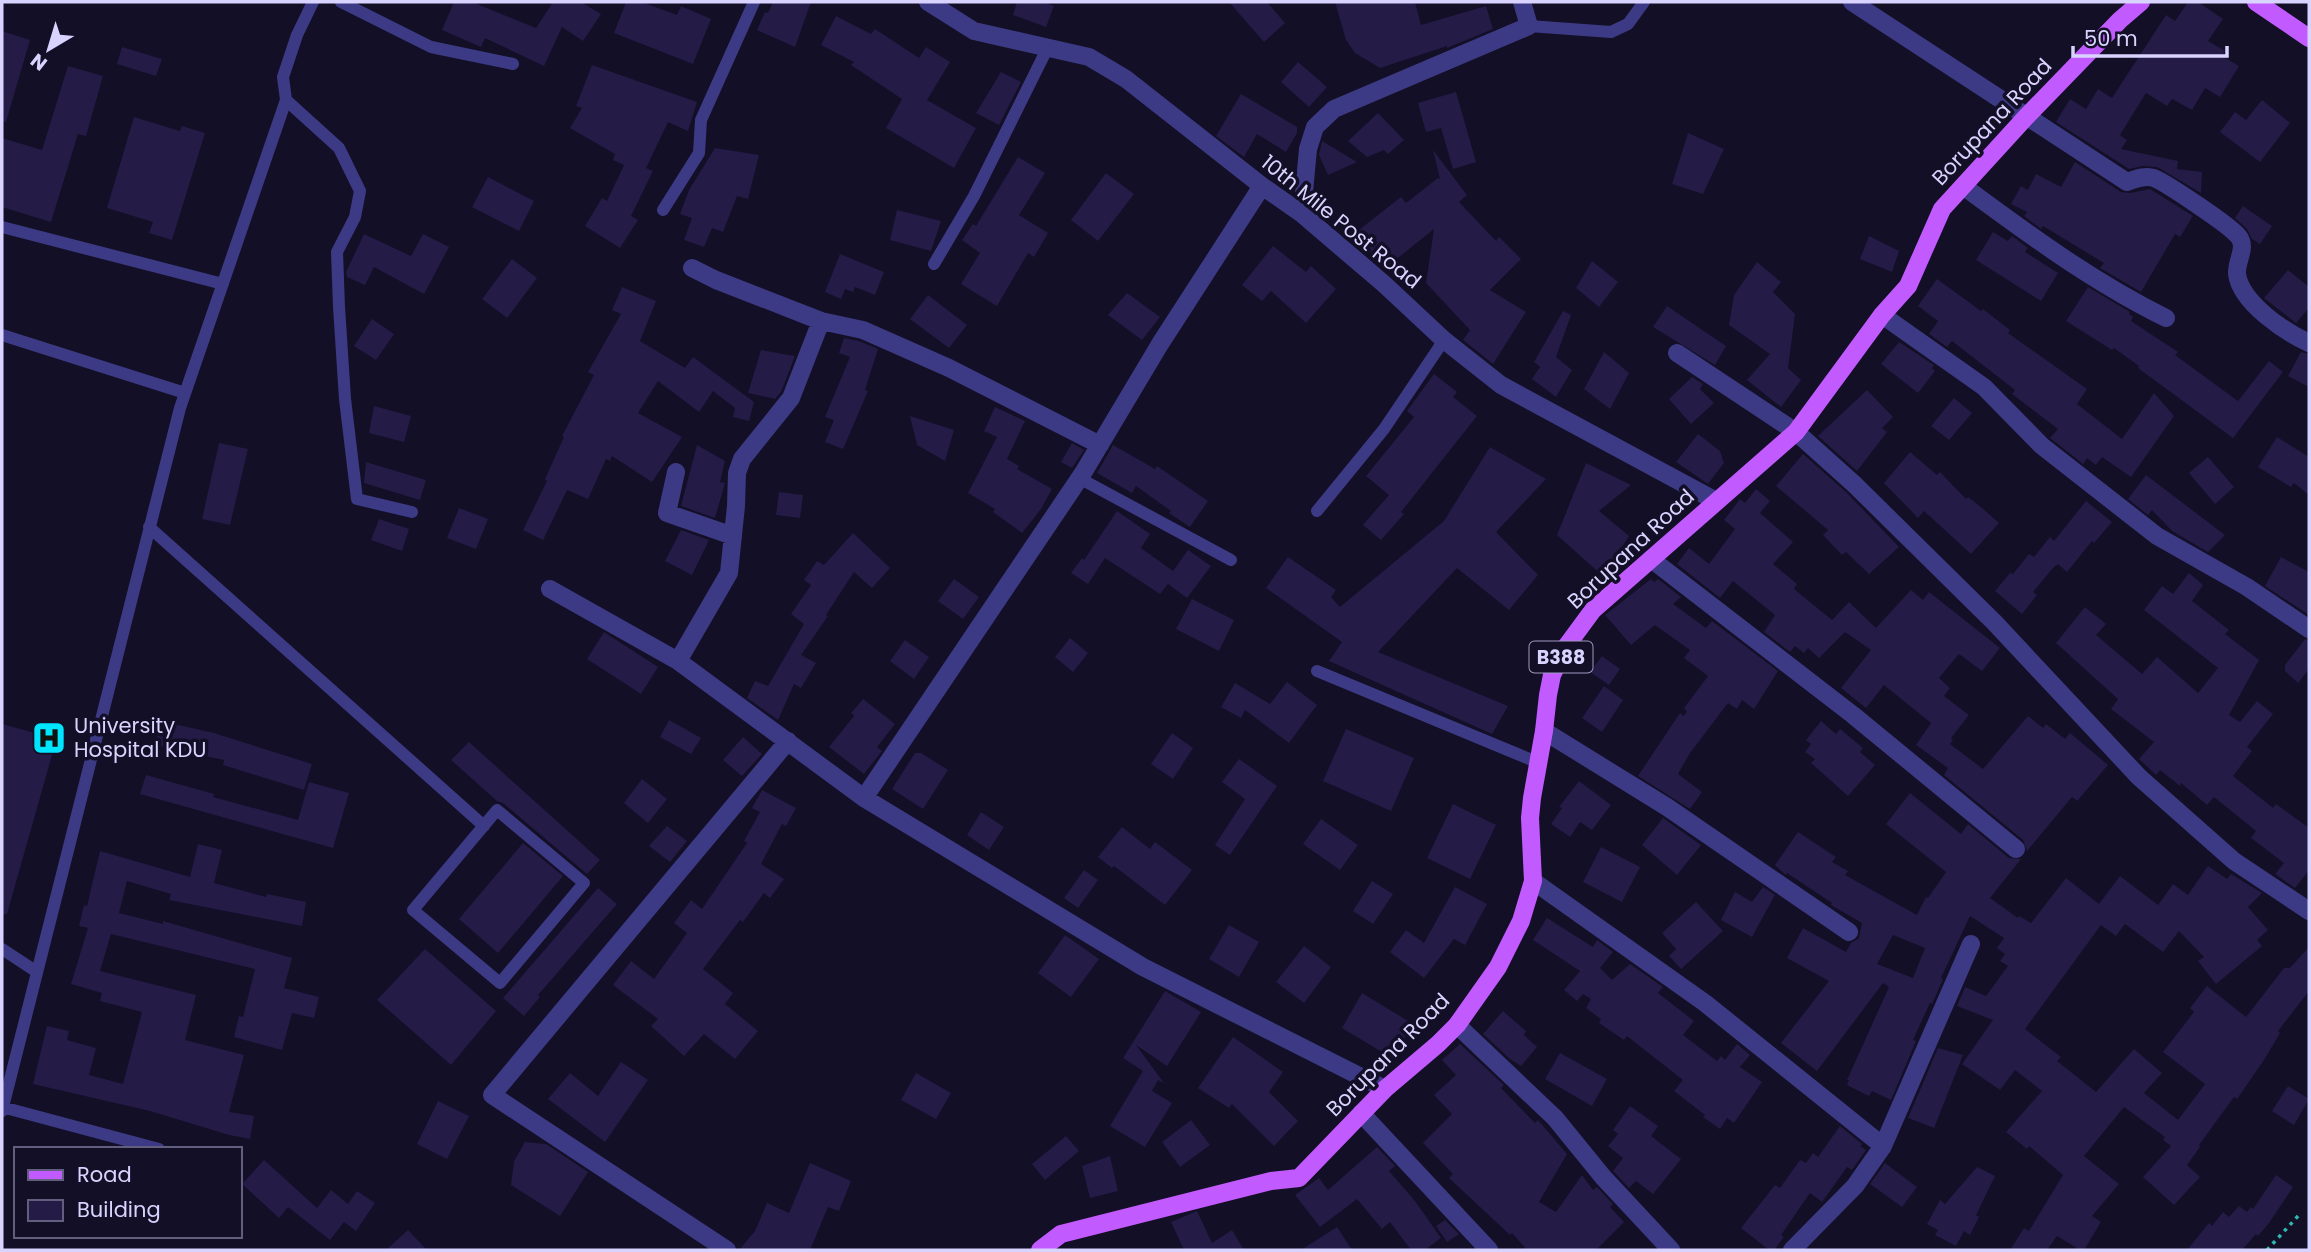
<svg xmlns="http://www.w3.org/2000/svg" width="2311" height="1252" viewBox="0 0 2311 1252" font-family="Poppins,sans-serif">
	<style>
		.building { fill: #241b47; fill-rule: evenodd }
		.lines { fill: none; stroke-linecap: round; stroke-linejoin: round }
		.path { stroke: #2fb8b0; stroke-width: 3.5; stroke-dasharray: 3.5 5; stroke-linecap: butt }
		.lane { stroke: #3d3a85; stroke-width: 12 }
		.street { stroke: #3d3a85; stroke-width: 18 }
		.primary { stroke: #c25bff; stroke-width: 18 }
		.labels { text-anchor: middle; stroke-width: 7; stroke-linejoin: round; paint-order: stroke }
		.shield { fill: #130f26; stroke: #9e99be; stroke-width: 2 }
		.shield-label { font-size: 19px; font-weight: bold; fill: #d9d4ff }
		.street-label { font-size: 21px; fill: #d9d4ff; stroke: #130f26 }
		.poi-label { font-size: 21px; fill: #d9d4ff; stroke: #130f26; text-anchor: start }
	</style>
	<rect width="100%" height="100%" fill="#130f26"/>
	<path class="building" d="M454,2H472L536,28L553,2H581L601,14L583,41L562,27L544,66L485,38L481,47L442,30Z
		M626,2H642L677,15L681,6L711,19L693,64L614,33Z
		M773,2H811L795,47L757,30L765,12L768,13Z
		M1017,2H1043L1054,6L1046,27L1013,15Z
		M1229,2H1267L1285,23L1264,42Z
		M1335,2H1415L1421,25L1486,6L1493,29L1447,48V46L1380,68L1355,53L1346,40Z
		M2188,2H2198L2223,19L2208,41L2225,51L2222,56L2239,66L2220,97L2205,88L2192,110L2172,99L2167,106L2146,93L2120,135L2127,140L2121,149L2178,161L2177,169L2202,172L2201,193L2157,167L2143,166L2129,169L2056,122L2070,99L2086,109L2098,89L2112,98L2166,15L2175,21Z
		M836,16L871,34L875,29L919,58L926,47L950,62L927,100L976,128L954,168L886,128L902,99L851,65L854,62L821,45Z
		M2,31L30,40L6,122L2,121Z
		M122,47L162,59L156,76L117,64Z
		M1298,62L1327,87L1309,107L1281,82Z
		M592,65L697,102L688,131L668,122L646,168L653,171L631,216L638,220L620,248L585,226L602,198L607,201L624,165L613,160L615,154L570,128L582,108L576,106Z
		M68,66L103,76L86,136L78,134L51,222L2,207V138L42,150Z
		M1001,72L1021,82L999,125L976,113Z
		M1456,92L1476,162L1453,169L1441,128L1426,132L1418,103Z
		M1241,94L1297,127V133L1286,152L1257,134L1244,157L1216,136Z
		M2262,100L2290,123L2260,162L2220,132L2235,112L2246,120Z
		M1378,113L1404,140L1388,154L1384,150L1367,157L1348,141Z
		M134,117L180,131L182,126L205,133L172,240L149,233L153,222L107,208Z
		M1688,133L1724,149L1703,194L1672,184Z
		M1322,141L1357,162L1328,175L1319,155Z
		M715,148L759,155L748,199L737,196L723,232L712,228L704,247L684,240L692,218L680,214L689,190Z
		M1433,150L1467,195L1459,202L1496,241L1499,237L1521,259L1490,290L1526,312L1493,364L1463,340L1470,330L1426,283L1434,229L1384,269L1355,233L1401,197L1406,203L1438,178L1440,179Z
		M1018,157L1045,173L1019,215L1048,233L1034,257L1028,253L997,306L961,284L980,253L962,240L973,224L976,226Z
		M2075,162L2121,192L2130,193L2150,189L2193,216L2180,237L2175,234L2141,292L2100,268L2104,263L2043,226L2041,229L2024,216L2027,212L2011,204L2021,186L2028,190L2036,174L2061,187Z
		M1106,173L1134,194L1098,241L1071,220Z
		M488,177L534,201L519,231L472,207Z
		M2243,206L2272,226L2260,244L2252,239L2247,229L2235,218Z
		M897,210L941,221L931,251L890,240Z
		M1993,232L2008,241L2012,236L2028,248L2025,252L2058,273L2041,301L1976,260Z
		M364,234L411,256L423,234L449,247L424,294L374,267L365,285L347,277L346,272Z
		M1869,236L1899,251L1892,272L1860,259Z
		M1273,246L1306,272L1311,266L1336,289L1306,323L1271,291L1262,301L1242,285Z
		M840,254L884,272L875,295L855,287L853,292L845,289L841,299L825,292Z
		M512,259L537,278L507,318L482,299Z
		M1592,261L1618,282L1599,307L1576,288Z
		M1757,262L1781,282L1773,292L1795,314L1788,368L1801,380L1781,407L1747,380L1770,354L1729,325L1734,295Z
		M2288,270L2309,287V308L2296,323L2264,298Z
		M1937,279L1981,311L1983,309L2010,330L2008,333L2087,389L2077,404L2122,439L2154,393L2174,416L2131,477L2102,457L2096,465L2087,458L2083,464L2050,438L2058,429L2012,394L2015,390L1952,341L1947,347L1929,334L1938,321L1918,306Z
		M622,287L656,301L640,341L685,368L693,357L754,402L749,421L733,417L735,408L713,391L699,412L658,381L638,413L682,437L652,482L612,456L610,461L606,459L588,499L567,490L543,540L523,530L547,481L545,479L564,437L562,436L594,375L588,372L621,314L612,310Z
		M2088,287L2130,312L2129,314L2133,317L2131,321L2178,352L2175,355L2238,401L2269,361L2283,372L2233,438L2138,368L2139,366L2114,348L2112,350L2066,321Z
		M1127,293L1160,317L1142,340L1108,315Z
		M928,295L967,325L949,348L910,319Z
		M1667,306L1726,346L1715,365L1653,327Z
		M1563,311L1571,315L1556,357L1572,370L1556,397L1532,379L1540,367L1534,362Z
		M372,319L394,334L376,360L354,346Z
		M844,338L859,341L878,349L865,390L868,391L843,449L825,442L834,420L825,417L850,357L839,353Z
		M1899,342L1934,365L1932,368L1935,371L1918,393L1881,364Z
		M761,350L795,356L781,392L775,399L748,393Z
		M1604,352L1629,373L1610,409L1584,389Z
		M2301,352L2309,354V387L2288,376Z
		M1434,374L1457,392L1453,397L1477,416L1401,512L1404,514L1381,540L1363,525L1389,495L1366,476L1414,417L1407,411Z
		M1692,377L1703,384L1700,389L1714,403L1691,424L1669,399Z
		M1867,390L1893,417L1882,428L1887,432L1857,471L1818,436Z
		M1954,398L1972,413L1949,440L1931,426Z
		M374,406L411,416L404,442L369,433Z
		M995,407L1025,421L1007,459L1019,466L1017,469L1052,489L1041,509L1022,533L993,512L995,509L968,493L997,437L984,431Z
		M910,416L954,430L945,461L917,445Z
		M1698,434L1720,451L1724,463L1708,484L1676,462Z
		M2277,437L2309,457V495L2294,483L2291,487L2258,467Z
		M219,443L248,449L230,525L202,519Z
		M1072,443L1084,450L1072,468L1061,462Z
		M697,445L725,461L720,482L725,483L715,518L681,506Z
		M1113,445L1155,469L1157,466L1208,501L1190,527L1169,513L1171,511L1136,486L1132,493L1097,473Z
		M1490,447L1546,479L1496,532L1538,575L1509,610L1457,568L1378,652L1508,706L1492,734L1329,661L1342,642L1266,588L1288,557L1336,590L1331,597L1340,607L1444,521Z
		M1910,452L1937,475L1940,472L1966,499L1968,497L1981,507L1999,523L1971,554L1924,511L1918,518L1884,483Z
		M1803,454L1846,492L1899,547L1869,574L1846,552L1842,555L1823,535L1828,530L1776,486Z
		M2208,457L2234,487L2215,504L2189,473Z
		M366,462L426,480L420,500L364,483Z
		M1586,463L1631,485L1599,511L1629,536L1604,577L1557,535Z
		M2146,475L2225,535L2208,552L2172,531L2152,510L2148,515L2128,499Z
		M1756,489L1770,501L1760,513L1793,542L1773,564L1797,584L1794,589L1832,620L1849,602L1876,628L1911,590L1923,600L1929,592L2000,648L1982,671L1959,654L1939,678L1950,688L1944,696L1969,715L1951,738L1953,740L1950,744L1983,769L2028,716L2043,728L2046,724L2065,739L2070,733L2108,765L2077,801L2072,797L2027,851L2023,840L1944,775L1948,768L1916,745L1931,723L1884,685L1866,708L1841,688L1871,650L1845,632L1819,658L1808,648L1804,653L1795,646L1790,652L1764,632L1775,615L1733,581L1720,598L1677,564L1689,548L1709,564L1735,529L1724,520L1740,499L1745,503Z
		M779,492L803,495L800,518L776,515Z
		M2086,501L2112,522L2094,543L2092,541L2067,572L2058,564L2053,568L2033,592L2037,595L2022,614L1995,591L2010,573L2013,574L2029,554L2034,557L2050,537L2054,541Z
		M459,508L488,519L476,549L447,538Z
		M1117,511L1150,534L1141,548L1173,571L1188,550L1211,566L1187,598L1168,584L1160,594L1105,558L1088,584L1071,573L1082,558L1084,560Z
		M379,519L409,529L402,551L371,540Z
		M681,530L709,540L692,575L665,561Z
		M853,533L890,568L872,588L854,572L826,615L828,616L801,655L816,663L801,688L794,684L778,720L747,698L755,681L768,686L804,624L791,614L811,585L804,580L817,561L824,565Z
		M2281,557L2309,572V615L2265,586Z
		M2189,573L2203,585L2192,601L2229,630L2225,634L2259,660L2229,715L2240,722L2257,701L2273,714L2247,747L2252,751L2233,776L2273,808L2276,804L2309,828V870L2295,888L2275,874L2284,863L2251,838L2256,831L2214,797L2207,805L2181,783L2180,786L2160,770L2156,775L2139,759L2154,742L2111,709L2118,699L2056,643L2085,607L2106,624L2096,635L2142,674L2157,657L2198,693L2218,668L2144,610L2162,586L2173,594Z
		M954,579L979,597L963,619L938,601Z
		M1651,579L1654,582L1658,579L1681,597L1673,604L1706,628L1712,621L1778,671L1754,709L1742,700L1737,709L1728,703L1690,753L1678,774L1702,792L1690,809L1638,776L1680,713L1683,716L1687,712L1684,708L1708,676L1684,658L1690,650L1655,625L1631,645L1605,615Z
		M1192,599L1234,620L1219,651L1176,629Z
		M604,632L658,667L641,694L587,659Z
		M1070,638L1088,653L1073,672L1055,657Z
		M2305,639L2309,640V669L2298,683L2285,671V665Z
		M905,640L929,657L914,679L890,661Z
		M1602,656L1620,669L1609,685L1590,672Z
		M1287,682L1317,705L1289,743L1245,710L1241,718L1221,707L1235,683L1270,704Z
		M1604,686L1623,700L1602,732L1582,718Z
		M863,699L895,724L877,747L882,751L864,774L829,747L854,716L851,713Z
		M669,720L701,738L691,754L660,737Z
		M161,721L214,733L312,764L304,790L223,765L224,760L155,745Z
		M1821,721L1836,734L1840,729L1863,748L1860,752L1875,765L1848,796L1811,763L1815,759L1805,752L1811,744L1806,740Z
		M2,724L35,733L33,743L54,748L7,914H2Z
		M1346,729L1414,758L1391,811L1323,781Z
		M1172,733L1193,748L1173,779L1151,764Z
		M743,737L762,754L742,776L723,760Z
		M469,742L600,860L587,874L503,803L497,801L451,760Z
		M915,753H921L948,770L923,809L892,789Z
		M1239,759L1277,786L1230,855L1215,845L1245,799L1222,782Z
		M146,775L214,794L213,797L298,820L309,782L349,793L333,848L140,794Z
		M642,779L667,799L648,823L624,803Z
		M1579,781L1611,805L1592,830L1580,822L1570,837L1551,824L1562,808L1559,807Z
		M762,790L796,808L786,826L782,824L761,864L784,879L770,898L764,893L743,922L740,920L703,969L733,993L725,1004L758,1031L735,1059L704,1034L684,1056L651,1026L658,1019L613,985L631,961L654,979L687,933L674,923L691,900L702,909L747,843L744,841L760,812L752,808Z
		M1910,793L1961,834L1968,824L2009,858L2021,859L1990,898L2018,918L2019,916L2031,923L2066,878L2099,904L2120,876L2158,905L2173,884L2188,895L2208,866L2227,879L2231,874L2262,893L2248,907L2268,930L2257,940L2262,946L2216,984L2198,961L2204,957L2179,931L2163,952L2125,924L2116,936L2101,925L2025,1029L2061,1057L2057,1061L2096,1092L2134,1049L2162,1073L2144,1093L2178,1120L2205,1084L2163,1052L2194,1012L2190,1008L2207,986L2246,1017L2284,968H2290L2309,947V991L2278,1031L2280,1033L2264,1060L2237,1099L2234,1097L2199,1145L2200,1147L2187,1165L2200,1177L2174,1205L2143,1177L2171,1146L2163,1140L2165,1137L2124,1107L2084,1156L2119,1184L2092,1216L2101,1222L2084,1250H2080L2057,1236L2047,1250H2010L2024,1228L2029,1231L2063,1175L2029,1146L2027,1149L2006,1132L2042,1091L2015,1070L2000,1090L1962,1064L1993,1020L1957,1006L1965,987L1986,996L2008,966L2000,961L2005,954L1997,948L2004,938L1970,916L1941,978L1943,979L1932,1004L1930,1003L1913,1040L1916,1041L1891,1100L1872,1091L1869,1096L1847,1085L1849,1080H1847L1889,987L1883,983L1817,1071L1781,1043L1829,981L1787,958L1803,928L1846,952L1851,943L1859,938L1862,923L1831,905L1832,903L1787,873L1786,875L1775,865L1798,832L1836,857L1832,862L1848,871L1845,875L1917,915L1926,897L1928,898L1946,872L1886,824ZM1893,935L1925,948L1913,978L1877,964Z
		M1453,804L1496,825L1470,879L1427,858Z
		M981,812L1004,827L989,850L967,835Z
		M1663,818L1701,845L1677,875L1642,845Z
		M1321,819L1358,845L1340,870L1303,844Z
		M667,826L687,841L670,862L649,846Z
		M1122,827L1150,849L1155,842L1192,870L1165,905L1114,866L1112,868L1098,857Z
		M523,843L563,876L498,953L459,919Z
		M198,844L222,850L214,883L266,897L267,894L306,902L302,926L169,900L171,894L127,881L119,913L163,924V921L292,958L284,988L319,997L314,1018L292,1013L282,1050L234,1037L239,1016L243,1017L255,969L111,934L100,971L196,995L185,1040L244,1055L229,1112L254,1116L250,1139L229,1135L150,1111L33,1084L47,1026L69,1031L67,1040L96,1048L89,1075L123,1084L142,1012L100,1001L102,993L71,984L88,928L79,926L84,905L87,906L100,851L190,877Z
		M1601,847L1640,867L1622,902L1583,882Z
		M1084,870L1098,880L1078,908L1064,898Z
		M1372,881L1393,894L1373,924L1353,911Z
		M1455,887L1487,904L1465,945L1454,939L1424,978L1390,952L1406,930L1424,943Z
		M1763,887L1775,895L1752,937L1721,920L1735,892L1752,902Z
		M598,888L617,904L538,995L540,997L524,1016L503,998Z
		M1696,902L1723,931L1681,969L1669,956L1676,949L1662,933Z
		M1547,918L1593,947L1597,940L1613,952L1600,968L1612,980L1630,964L1663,987L1658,993L1694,1021L1683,1035L1717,1061L1721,1056L1725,1060L1737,1044L1750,1055L1740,1067L1762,1082L1734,1123L1727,1118L1720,1129L1703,1117L1705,1115L1674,1091L1683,1080L1627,1036L1624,1040L1599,1023L1601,1019L1586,1008L1591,999L1583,994L1577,1001L1564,990L1580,971L1533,940Z
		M1229,925L1259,942L1239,977L1209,959Z
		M1065,935L1099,959L1071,997L1038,973Z
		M1304,946L1331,967L1304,1003L1276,982Z
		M425,949L496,1011L451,1065L377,1000Z
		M1165,991L1201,1012L1167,1066L1136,1045L1164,1083L1158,1080L1152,1091L1172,1103L1145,1147L1110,1126L1143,1071L1123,1058Z
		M1362,993L1413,1024L1392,1058L1342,1028Z
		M1503,1011L1526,1031L1524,1035L1537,1047L1521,1066L1510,1059L1483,1034Z
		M1233,1037L1283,1072L1269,1092L1298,1121L1274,1146L1232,1104L1229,1108L1198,1088Z
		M1460,1044L1504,1085L1501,1088L1535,1123L1538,1120L1567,1154L1539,1202L1556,1212L1582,1175L1593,1190L1597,1187L1613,1204L1610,1207L1624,1222L1596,1250H1527L1512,1233L1510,1235L1449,1178L1453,1174L1423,1143L1452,1114L1434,1095L1456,1075L1442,1060Z
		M1938,1048L1963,1055L1934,1128L1908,1118Z
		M1560,1053L1607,1079L1592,1106L1545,1079Z
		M621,1062L648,1080L605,1142L548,1099L570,1073L598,1096Z
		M916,1073L951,1093L936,1119L901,1100Z
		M2288,1086L2309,1099L2294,1125L2272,1111Z
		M438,1101L469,1116L447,1159L417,1144Z
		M1630,1106L1658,1126L1651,1136L1681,1159L1653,1194L1636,1181L1629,1188L1613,1171L1623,1158L1608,1146L1618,1134L1613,1130Z
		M1191,1120L1210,1145L1180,1167L1162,1142Z
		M1840,1126L1862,1144L1860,1146L1866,1150L1852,1170L1847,1167L1822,1202L1810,1193L1781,1235L1784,1237L1774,1250H1769L1741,1228L1775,1185L1780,1188L1800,1160L1806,1163L1813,1153L1818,1157Z
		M1066,1136L1079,1151L1045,1180L1032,1164Z
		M525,1142L546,1144L588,1172L560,1216L511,1185L514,1161Z
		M1377,1147L1395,1166L1389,1171L1415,1201L1441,1238L1425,1250H1411L1390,1222L1382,1229L1357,1199L1320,1227L1295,1195L1319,1178L1328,1190Z
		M1110,1156L1118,1191L1090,1198L1082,1166Z
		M264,1160L317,1208L331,1190L348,1204L357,1191L375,1203L356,1231L344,1222L330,1240L288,1207L279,1218L242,1184Z
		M810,1163L851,1181L839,1211L828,1207L810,1250H739L755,1231L767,1203L789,1213Z
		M1885,1163L1917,1187L1902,1207L1870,1184Z
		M1977,1167L1995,1176L1976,1215L1979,1217L1970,1235L1964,1231L1956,1246L1935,1235L1938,1230L1927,1224L1940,1200L1945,1204Z
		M2276,1175L2293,1187L2269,1223L2258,1236L2256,1234L2242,1250H2187L2209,1223L2212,1226L2223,1212L2229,1217L2239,1206L2247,1212L2251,1207L2253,1209Z
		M1197,1211L1212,1243L1232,1230L1244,1250H1184L1171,1222Z
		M1445,1220L1459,1234L1447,1242L1436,1226Z
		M1337,1227L1352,1250H1301Z
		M408,1230L427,1250H386Z"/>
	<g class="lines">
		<path class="path" d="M2267,1250L2299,1215"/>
		<path class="lane" d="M341,2L431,47L513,64
			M1529,26L1611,32L1628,24L1644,2
			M286,100L339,148L360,191L355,217L337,252L339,307L345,399L357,499L412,512
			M663,210L699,153L701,120L754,2
			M2,227L223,284
			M934,264L974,196L1047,49
			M2,335L185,393
			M1079,478L1231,560
			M1317,511L1384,429L1444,340
			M149,527L484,826
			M1317,671L1539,763
			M497,810L584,883L500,983L413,910Z
			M2,949L37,972
			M2,1107L159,1149
			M2,1111L180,408L286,100L283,77L297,35L313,2"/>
		<path class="street" d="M928,2L974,31L1089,57L1126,79L1262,186L1302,214L1384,284L1444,340L1501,385L1716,501
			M1852,2L2127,182C2136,179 2145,175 2154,178C2166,183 2231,226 2239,237C2247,248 2236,261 2237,274C2241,303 2285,332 2309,343
			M1963,186C2028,234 2093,282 2166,318
			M1302,214L1308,149L1315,127L1334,109L1529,26L1522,2
			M692,268L716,280L821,321L863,330L949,368L1100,445
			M1882,315L1984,387L2042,446L2157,536L2247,587L2309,629
			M1677,353L1796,432L1854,484L1995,623L2139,777L2234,861L2309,911
			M676,472L667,513L733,536
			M1651,559L1853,715L2016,849
			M550,589L678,661L864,798L1143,967L1385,1089
			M678,661L729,573L736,506L737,473L742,459L791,398L821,321
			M1544,731L1667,807L1849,932
			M864,798L1083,473L1160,344L1262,186
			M1533,881L1705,1003L1883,1146
			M1457,1025L1555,1118L1603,1177L1671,1250
			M1361,1113L1489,1250
			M727,1250L492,1095L788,741
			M1792,1250L1855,1186L1883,1146L1971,944"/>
		<path class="primary" d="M2256,2L2309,38
			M1040,1250L1061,1234L1271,1181L1299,1178L1385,1089L1438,1044L1457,1025L1498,967L1521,921L1533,881L1530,818L1532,798L1544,731L1548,695L1552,675L1565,648L1593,610L1796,432L1882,315L1908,286L1942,209L2026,117L2120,20L2141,2"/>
	</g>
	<defs>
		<symbol id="hospital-square" viewBox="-11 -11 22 22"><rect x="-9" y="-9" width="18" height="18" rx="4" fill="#00e5ff" stroke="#130f26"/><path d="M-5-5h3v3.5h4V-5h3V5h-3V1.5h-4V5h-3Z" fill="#111"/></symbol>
	</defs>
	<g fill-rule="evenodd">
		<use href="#hospital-square" x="30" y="719" width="38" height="38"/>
	</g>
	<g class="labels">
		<rect class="shield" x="1529.5" y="641.5" width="63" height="31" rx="5"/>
		<g class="shield-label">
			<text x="1561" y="664">B388</text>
		</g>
		<g class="street-label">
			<text transform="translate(1992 122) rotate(-47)" y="7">Borupana Road</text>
			<text transform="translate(1341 222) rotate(39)" y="7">10th Mile Post Road</text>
			<text transform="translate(1631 549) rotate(-43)" y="7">Borupana Road</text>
			<text transform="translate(1388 1055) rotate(-45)" y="7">Borupana Road</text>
		</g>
		<g class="poi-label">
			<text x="74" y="733">University<tspan x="74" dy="24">Hospital KDU</tspan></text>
		</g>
	</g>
	<rect width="2311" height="1252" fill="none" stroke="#d9d4ff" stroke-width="7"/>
	<rect x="14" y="1147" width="228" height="91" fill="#130f26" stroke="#625e7d" stroke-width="2"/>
	<rect x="28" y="1170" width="35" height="10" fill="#c25bff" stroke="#625e7d" stroke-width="2"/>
	<text x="77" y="1182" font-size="21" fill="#d9d4ff">Road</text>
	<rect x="28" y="1200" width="35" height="21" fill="#241b47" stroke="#625e7d" stroke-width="2"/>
	<text x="77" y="1217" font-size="21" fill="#d9d4ff">Building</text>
	<g transform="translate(49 49) rotate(218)" stroke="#130f26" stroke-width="5" paint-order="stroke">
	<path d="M0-5L12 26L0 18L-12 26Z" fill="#d9d4ff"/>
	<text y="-10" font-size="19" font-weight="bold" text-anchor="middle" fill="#d9d4ff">N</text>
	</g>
	<path d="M2073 46v10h154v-10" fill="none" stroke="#d9d4ff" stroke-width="3.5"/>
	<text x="2084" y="46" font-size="21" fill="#d9d4ff" stroke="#130f26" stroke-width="5" paint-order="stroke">50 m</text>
</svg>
